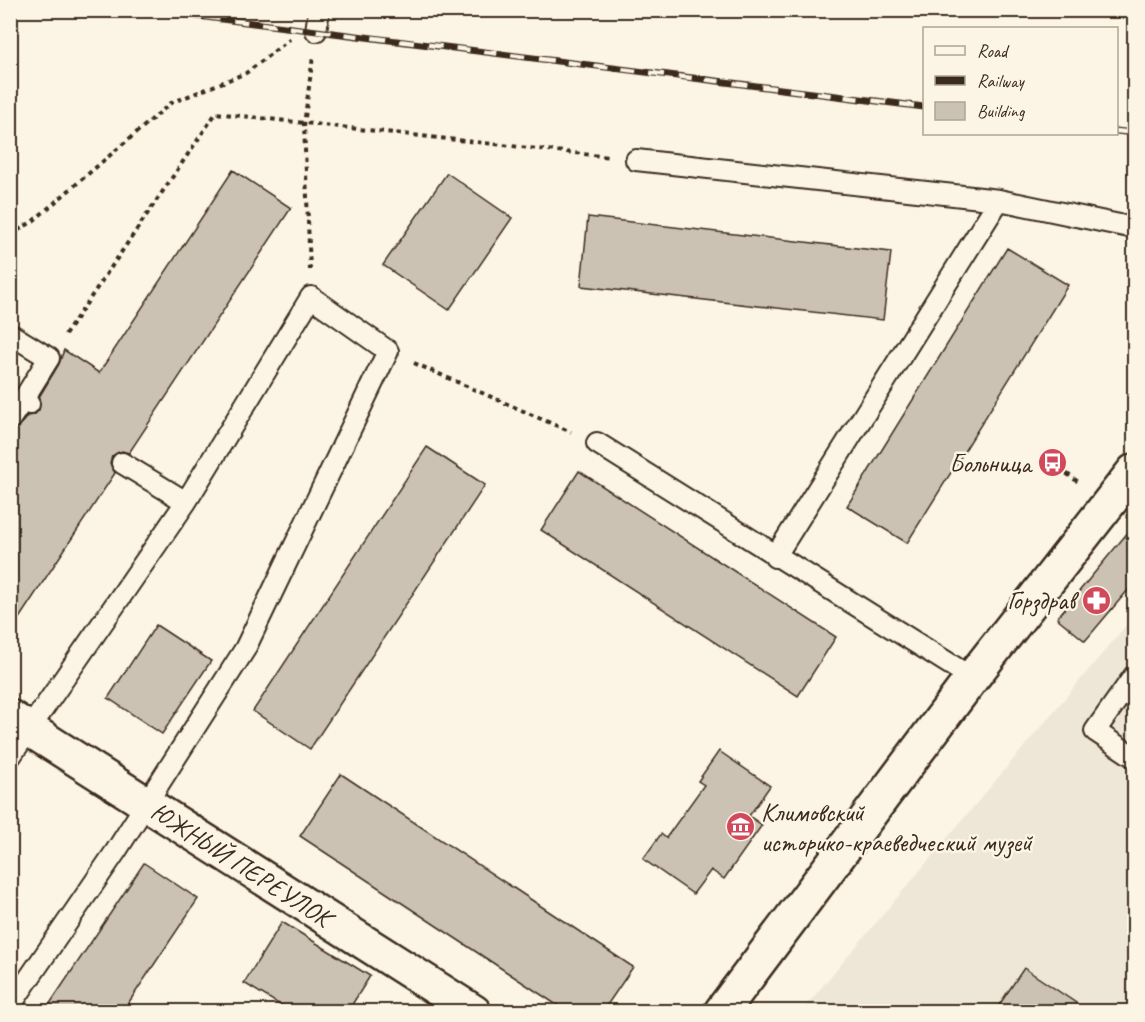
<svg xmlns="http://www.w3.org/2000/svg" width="1145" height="1022" viewBox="0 0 1145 1022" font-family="Caveat,sans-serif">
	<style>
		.built { fill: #eee6d6 }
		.building { fill: #ccc2b3; stroke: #3b2a1e; stroke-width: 1.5 }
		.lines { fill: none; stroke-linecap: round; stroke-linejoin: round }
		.lane-casing { stroke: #3b2a1e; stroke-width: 24 }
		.secondary-casing { stroke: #3b2a1e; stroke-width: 38 }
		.path { stroke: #3b2a1e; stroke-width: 4; stroke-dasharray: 4.5 4.5; stroke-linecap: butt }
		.lane { stroke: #fcf5e5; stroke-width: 20 }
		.secondary { stroke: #fcf5e5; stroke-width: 33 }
		.rail-casing { stroke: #3b2a1e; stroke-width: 7 }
		.rail { stroke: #fcf5e5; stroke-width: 4.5; stroke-dasharray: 14; stroke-linecap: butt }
		.labels { text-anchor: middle; stroke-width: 5; stroke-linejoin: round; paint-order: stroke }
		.poi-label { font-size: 26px; fill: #3b2a1e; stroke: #fcf5e5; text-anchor: end }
		.street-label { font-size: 26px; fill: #3b2a1e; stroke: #fcf5e5 }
	</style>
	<rect width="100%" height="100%" fill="#fcf5e5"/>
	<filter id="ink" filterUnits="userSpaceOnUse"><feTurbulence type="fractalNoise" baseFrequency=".0167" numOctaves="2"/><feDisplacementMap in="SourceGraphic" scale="12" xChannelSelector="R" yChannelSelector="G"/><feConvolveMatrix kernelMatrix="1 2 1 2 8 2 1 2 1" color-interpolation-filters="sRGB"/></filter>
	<g filter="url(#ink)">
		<path class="built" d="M1134,616V1011H1088L1024,968L995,1011L801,1012Z"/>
		<path class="building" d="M233,170L291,208L129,453L122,451L112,456L110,463L115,473L10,632V432L20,426L27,416L34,415L39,410V397L59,364L64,350L99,373Z
			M447,173L512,218L449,310L383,265Z
			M588,217L891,252L883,320L581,286Z
			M1007,248L1068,285L907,543L847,506Z
			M427,447L485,485L310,749L253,711Z
			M579,471L836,637L798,696L541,530Z
			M1134,525V583L1085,641L1057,618Z
			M156,625L211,661L162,734L108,698Z
			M719,751L770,786L749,816L762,825L724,879L711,870L693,894L643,859L661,834L666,838L704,785L698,781Z
			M341,774L633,967L603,1011H566L300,836Z
			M144,863L198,899L123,1011H45Z
			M282,922L370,976L348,1011H290L244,983Z
			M1024,968L1088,1011H995Z"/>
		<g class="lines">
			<defs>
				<path id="lane" d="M316,31L319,10
					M636,160L999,200L1134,228
					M10,334L49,358L23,400L29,404
					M10,419L23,400
					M597,443L972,678
					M122,463L186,502
					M775,557L999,200
					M1134,676L1095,731L1134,757
					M10,757L186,502L311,297L388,351L245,649L116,851L10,1006"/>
				<g id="secondary">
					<path id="s1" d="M10,717L474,1012"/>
					<path d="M721,1012L972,678L1134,471"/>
				</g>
			</defs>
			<use href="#lane" class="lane-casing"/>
			<use href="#secondary" class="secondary-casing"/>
			<path class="path" d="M10,235L32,222L171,103L246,73L290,39
				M310,270L304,125L313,56
				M65,335L216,113L610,157
				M414,363L571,432
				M1052,463L1081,484"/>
			<use href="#lane" class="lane"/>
			<use href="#secondary" class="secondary"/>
			<defs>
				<path id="rail" d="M150,10L924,107
					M1116,131L1134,133"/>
			</defs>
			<use href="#rail" class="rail-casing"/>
			<use href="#rail" class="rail"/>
		</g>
	</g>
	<defs>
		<symbol id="bus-disc" viewBox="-11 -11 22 22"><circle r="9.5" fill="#d1495b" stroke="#fcf5e5"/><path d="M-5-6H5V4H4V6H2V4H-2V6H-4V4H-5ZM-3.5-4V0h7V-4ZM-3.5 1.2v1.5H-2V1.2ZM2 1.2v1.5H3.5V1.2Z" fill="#fff"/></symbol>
		<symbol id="pharmacy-disc" viewBox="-11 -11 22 22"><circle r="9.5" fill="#d1495b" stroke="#fcf5e5"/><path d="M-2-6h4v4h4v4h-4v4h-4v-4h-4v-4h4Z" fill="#fff"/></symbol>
		<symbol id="museum-disc" viewBox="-11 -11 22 22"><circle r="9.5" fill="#d1495b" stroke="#fcf5e5"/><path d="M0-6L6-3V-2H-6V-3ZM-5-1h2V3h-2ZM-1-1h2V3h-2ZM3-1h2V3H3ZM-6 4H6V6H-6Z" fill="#fff"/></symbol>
	</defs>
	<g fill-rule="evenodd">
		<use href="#bus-disc" x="1036" y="446" width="33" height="33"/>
		<use href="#pharmacy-disc" x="1080" y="584" width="33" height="33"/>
		<use href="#museum-disc" x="724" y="810" width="33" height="33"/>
	</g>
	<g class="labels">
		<g class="poi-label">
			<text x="1031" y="472">Больница</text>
			<text x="1075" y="609">Горздрав</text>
			<text x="761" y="821" text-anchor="start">Климовский<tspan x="761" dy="30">историко-краеведческий музей</tspan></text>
		</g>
		<g class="street-label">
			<text dy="9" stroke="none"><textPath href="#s1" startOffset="274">ЮЖНЫЙ ПЕРЕУЛОК</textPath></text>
		</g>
	</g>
	<rect width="1145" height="1022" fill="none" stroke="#fcf5e5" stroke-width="36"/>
	<rect x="18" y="18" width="1109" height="986" fill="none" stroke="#3b2a1e" stroke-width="2" filter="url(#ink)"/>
	<rect x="923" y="27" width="195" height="108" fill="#fcf5e5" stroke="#afa495" stroke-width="1.5"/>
	<rect x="935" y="46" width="30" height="9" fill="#fcf5e5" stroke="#afa495" stroke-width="1.5"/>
	<text x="977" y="57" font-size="18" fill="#3b2a1e">Road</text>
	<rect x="935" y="76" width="30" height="9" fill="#3b2a1e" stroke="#afa495" stroke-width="1.5"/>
	<text x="977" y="87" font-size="18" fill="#3b2a1e">Railway</text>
	<rect x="935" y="102" width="30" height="18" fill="#ccc2b3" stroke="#afa495" stroke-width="1.5"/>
	<text x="977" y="117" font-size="18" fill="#3b2a1e">Building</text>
</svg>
